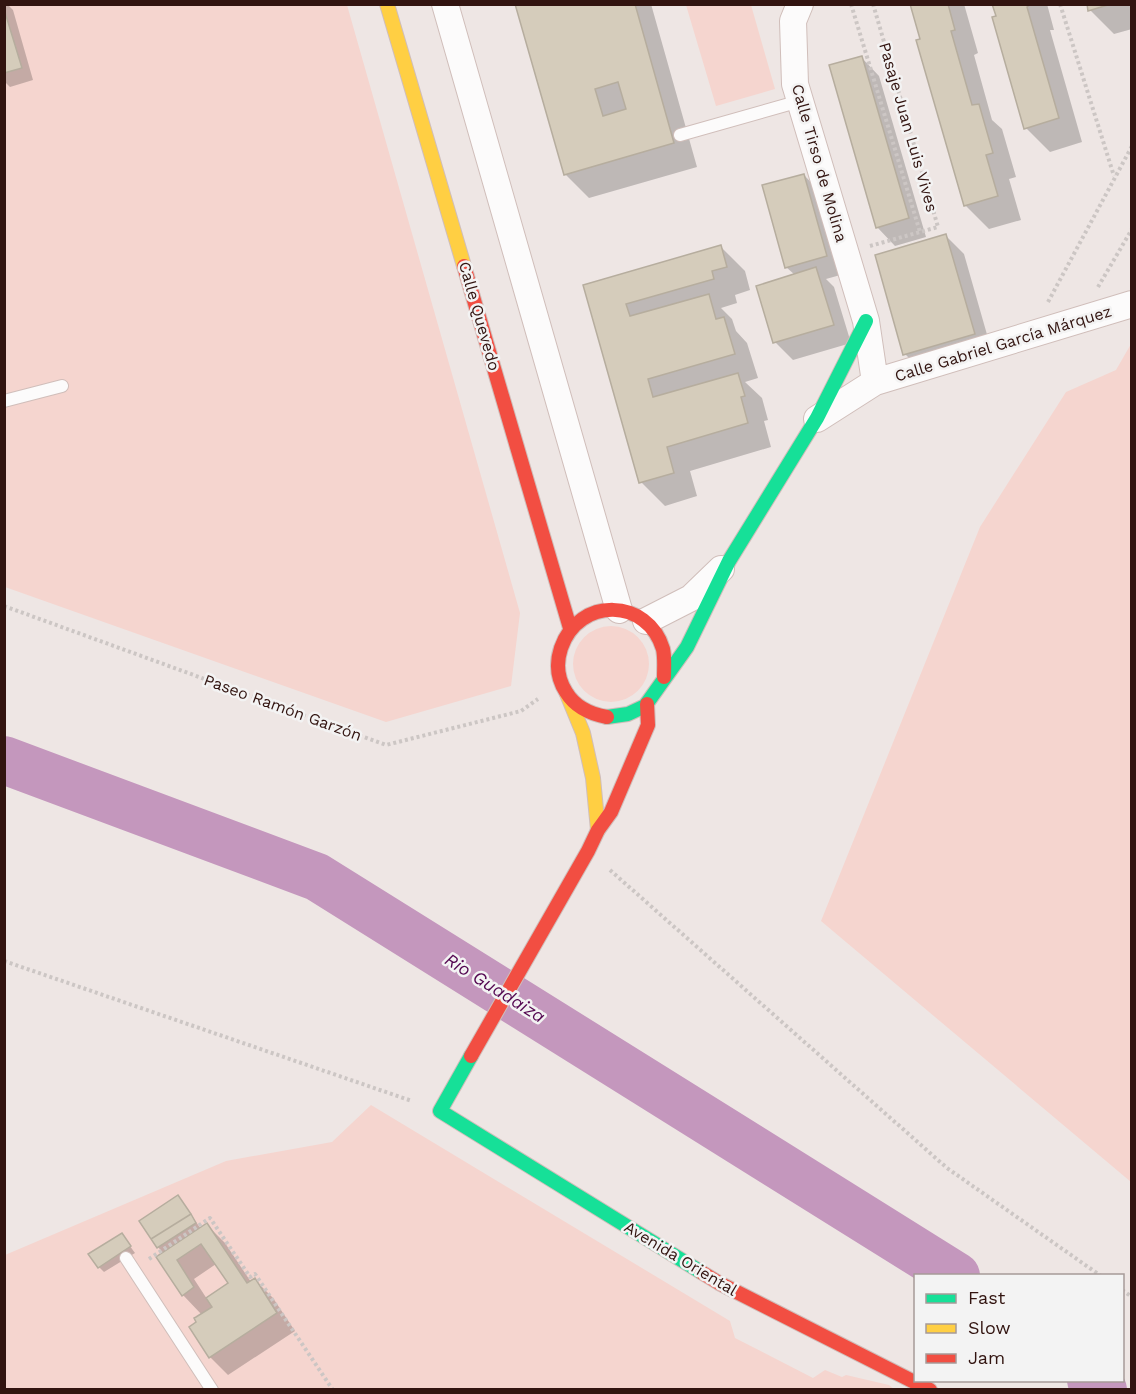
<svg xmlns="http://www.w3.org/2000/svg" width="1136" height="1394" viewBox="0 0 1136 1394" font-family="'Work Sans',sans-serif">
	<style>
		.green { fill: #f5d5cf }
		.shadow { fill: #0003; fill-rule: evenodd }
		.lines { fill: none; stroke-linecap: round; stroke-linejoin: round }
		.river { stroke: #c497bd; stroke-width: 48 }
		.building { fill: #d5ccbb; stroke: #b6ad9e; stroke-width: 1.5; fill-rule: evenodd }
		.lane-casing { stroke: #d0beba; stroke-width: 14 }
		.street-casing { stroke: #d0beba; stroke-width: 28 }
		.fast-casing { stroke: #d0beba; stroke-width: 16 }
		.slow-casing { stroke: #d0beba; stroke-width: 16 }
		.jam-casing { stroke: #d0beba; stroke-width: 16 }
		.path { stroke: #ccc6c4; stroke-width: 4; stroke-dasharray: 3 3; stroke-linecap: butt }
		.lane { stroke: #fcfbfb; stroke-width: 12 }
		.street { stroke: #fcfbfb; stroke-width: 26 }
		.fast { stroke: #16e098; stroke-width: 14 }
		.slow { stroke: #ffcf43; stroke-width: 14 }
		.jam { stroke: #f24e42; stroke-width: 14 }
		.labels { text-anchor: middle; stroke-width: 5; stroke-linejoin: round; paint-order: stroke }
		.street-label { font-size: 16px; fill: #321410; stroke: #f3f3f3 }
		.water-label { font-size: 18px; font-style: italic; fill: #540751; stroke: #f3f3f3 }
	</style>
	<rect width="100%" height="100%" fill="#eee6e4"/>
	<path class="green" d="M4,5H347L520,613L511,686L386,722L5,587Z
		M689,5H751L775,89L716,106L686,5Z
		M1131,344V1182L821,921L980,527L1066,392L1116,370Z
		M573 664a38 38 0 1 1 76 0a38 38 0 1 1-76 0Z
		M371,1105L730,1321L735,1338L813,1378L825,1370L842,1377L846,1375L889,1385L895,1390H5V1255L226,1161L332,1142Z"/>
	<path class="shadow" d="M4,4H7L13,10L33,80L10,87L4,81Z
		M517,4H651L697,167L589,198L565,174Z
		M911,4H964L978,53L974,55L992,120L1002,129L1016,177L1009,179L1021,220L989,229L965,205Z
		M994,4H1047L1054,30H1050L1082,142L1050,152L1026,128Z
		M1088,4H1132V29L1114,34L1090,10Z
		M861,57L879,76L926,237L895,246L877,227Z
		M804,175L822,194L844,274L826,279L834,287L851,343L793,360L775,342L795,275L786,267Z
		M946,236L964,254L992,352L923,372L905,354Z
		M721,247L745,271L750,290L735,295L737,303L721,308L732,319L736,331L747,343L758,378L745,382L762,398L768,420L764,421L771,447L690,471L697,496L665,506L641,482L585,286Z
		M178,1197L201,1229L207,1225L225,1243L251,1282L255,1280L273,1298L295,1331L228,1375L210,1357L198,1322L202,1315L183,1295L164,1254L158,1247ZM216,1264L230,1284L207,1299L194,1279Z
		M121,1234L135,1253L104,1272L99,1267Z"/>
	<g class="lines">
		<path class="river" d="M4,760L317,877L956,1276
			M1091,1380L1103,1390"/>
	</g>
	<path class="building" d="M515,4H635L674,143L564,175ZM618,82L626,109L603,116L595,89Z
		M910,4H948L955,30L951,31L972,105L979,104L993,153L986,155L998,196L964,206L916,40L920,39Z
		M992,4H1031L1027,7L1059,118L1024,129L992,17L996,16Z
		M1087,4H1111L1088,11Z
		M4,9L22,68L4,73Z
		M862,56L909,218L876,228L829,65Z
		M804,174L827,256L785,268L762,185Z
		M946,234L975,334L903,355L875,255Z
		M721,245L727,267L712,271L714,279L626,304L630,316L709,294L716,319L724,317L735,354L648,379L653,397L738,373L745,396L741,397L748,423L667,447L674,473L639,483L583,285Z
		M816,267L834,325L773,343L756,286Z
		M178,1195L191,1214L151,1239L139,1221Z
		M191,1214L196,1223L157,1248L151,1239Z
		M207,1223L247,1283L255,1278L277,1313L209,1358L189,1327L196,1322L194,1318L196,1317L212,1307L206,1298L228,1283L201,1244L177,1260L194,1287L182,1296L156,1257Z
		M122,1233L131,1246L98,1268L88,1254Z"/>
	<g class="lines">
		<defs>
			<path id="lane" d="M680,135L800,101
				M4,401L62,386
				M126,1258L212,1390"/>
			<path id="street" d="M445,4L619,610
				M800,4L793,21L795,84L866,321L875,382
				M817,419L875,382L1132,304
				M646,621L691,598L721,569"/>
			<path id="fast" d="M607,717L628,714L645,706L687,647L729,561L817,418L866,321
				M471,1056L440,1111L701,1272"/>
			<path id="slow" d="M387,4L464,266
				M567,694L583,733L593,778L598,830"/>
			<path id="jam" d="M464,266L570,628
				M607,717C590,714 575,707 566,692C557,678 556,663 561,648C579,596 648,598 663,649C665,658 664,668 664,677
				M471,1056L588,851L598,830L611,812L648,725L647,704
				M701,1272L719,1283L930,1390"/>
		</defs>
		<use href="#lane" class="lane-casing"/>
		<use href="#street" class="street-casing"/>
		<use href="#fast" class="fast-casing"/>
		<use href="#slow" class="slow-casing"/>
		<use href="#jam" class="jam-casing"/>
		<path class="path" d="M851,4L920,232
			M1060,4L1114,176
			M870,246L938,227L873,4
			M1098,287L1132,229
			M1048,302L1132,146
			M4,606L386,745L521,711L538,699
			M610,870L947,1168L1101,1276
			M4,961L412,1101
			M149,1259L210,1218L250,1277L255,1274L333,1390
			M1122,1290L1132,1297"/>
		<use href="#lane" class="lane"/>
		<use href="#street" class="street"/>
		<use href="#fast" class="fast"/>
		<use href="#slow" class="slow"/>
		<use href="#jam" class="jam"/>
	</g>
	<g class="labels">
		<g class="street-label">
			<text transform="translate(909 127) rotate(74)" y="6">Pasaje Juan Luis Vives</text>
			<text transform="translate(820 163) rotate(74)" y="6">Calle Tirso de Molina</text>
			<text transform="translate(480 316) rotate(74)" y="6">Calle Quevedo</text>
			<text transform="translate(1003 343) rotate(-17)" y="6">Calle Gabriel García Márquez</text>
			<text transform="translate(283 707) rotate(20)" y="6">Paseo Ramón Garzón</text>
			<text transform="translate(681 1258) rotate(31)" y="6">Avenida Oriental</text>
		</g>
		<g class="water-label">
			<text transform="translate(495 988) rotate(32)" y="6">Rio Guadaiza</text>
		</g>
	</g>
	<rect width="1136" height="1394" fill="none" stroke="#321410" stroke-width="12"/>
	<rect x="914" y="1274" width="210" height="108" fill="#f3f3f3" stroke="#a69a98" stroke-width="1.5"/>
	<rect x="926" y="1294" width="30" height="9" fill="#16e098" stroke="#a69a98" stroke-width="1.5"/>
	<text x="968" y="1304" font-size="18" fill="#321410">Fast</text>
	<rect x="926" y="1324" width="30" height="9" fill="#ffcf43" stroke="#a69a98" stroke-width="1.5"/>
	<text x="968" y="1334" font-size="18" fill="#321410">Slow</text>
	<rect x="926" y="1354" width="30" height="9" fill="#f24e42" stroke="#a69a98" stroke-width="1.5"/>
	<text x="968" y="1364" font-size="18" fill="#321410">Jam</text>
</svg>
